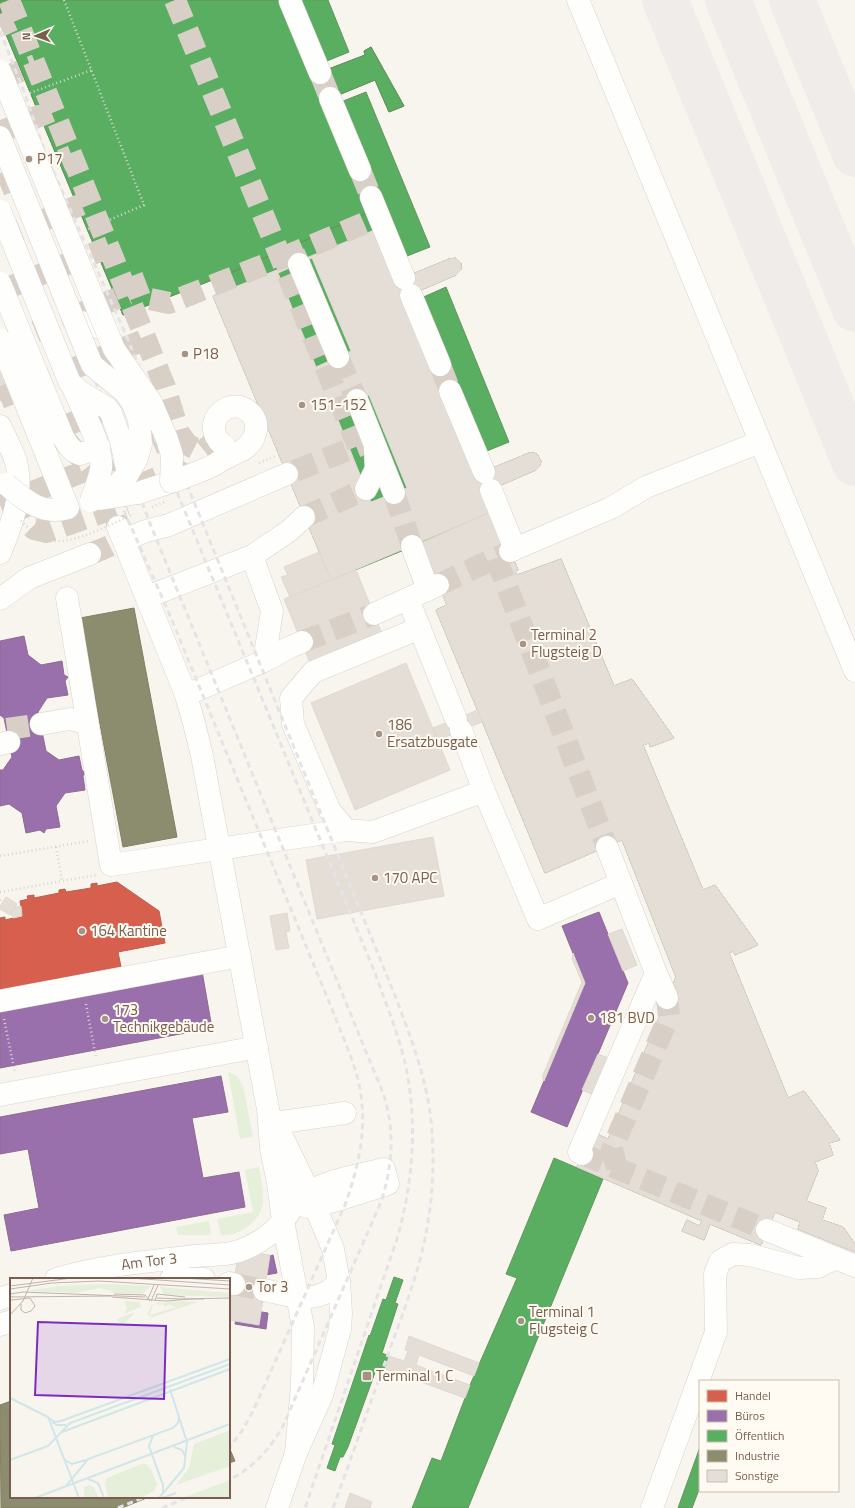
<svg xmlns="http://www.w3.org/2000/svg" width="855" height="1508" viewBox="0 0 855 1508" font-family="'Titillium Web',sans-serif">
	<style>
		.green { fill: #e5efda }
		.shops { fill: #d6604d; stroke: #ba5f4d }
		.offices { fill: #9970ab; stroke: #8f6b8f }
		.public { fill: #5aae61; stroke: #63965b }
		.industry { fill: #8c8c6e; stroke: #867e64 }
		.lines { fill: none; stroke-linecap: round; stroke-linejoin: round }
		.taxiway { stroke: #efecea; stroke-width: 46 }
		.building { fill: #e5ded6; stroke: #e1d9d1; fill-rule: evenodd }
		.minor-tunnel { stroke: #d8cfc7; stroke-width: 22; stroke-dasharray: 22 11; stroke-linecap: butt }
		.minor-casing { stroke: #d8d2cd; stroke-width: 23 }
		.path { stroke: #dad5d0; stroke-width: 2.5; stroke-dasharray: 1 3; stroke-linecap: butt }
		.minor { stroke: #fefefd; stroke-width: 22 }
		.rail { stroke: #e6e3e6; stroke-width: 3; stroke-dasharray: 6 4; stroke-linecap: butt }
		.minor-bridge-casing { stroke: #d8d2cd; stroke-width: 23; stroke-linecap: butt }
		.path-bridge { stroke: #dad5d0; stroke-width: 2.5; stroke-dasharray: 1 3; stroke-linecap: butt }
		.minor-bridge { stroke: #fefefd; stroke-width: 22 }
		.poi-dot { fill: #a59386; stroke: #fffaf2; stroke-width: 1.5 }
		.labels { text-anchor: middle; stroke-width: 4; stroke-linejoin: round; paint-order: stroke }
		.poi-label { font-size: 15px; fill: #785e4e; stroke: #fffaf2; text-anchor: start }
		.street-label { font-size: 15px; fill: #785e4e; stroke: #fffaf2 }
		.inset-river { fill: none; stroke: #d0e6e9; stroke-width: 2 }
		.inset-road { fill: none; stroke: #c1b4aa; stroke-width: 1 }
		.view { fill: #7b2cbf; fill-opacity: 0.15; stroke: #7b2cbf; stroke-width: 2 }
		.inset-edge { fill: none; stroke: #785e4e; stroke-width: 2 }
	</style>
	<rect width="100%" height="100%" fill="#f8f5ef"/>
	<path class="green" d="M228,1072L237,1076L243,1086L253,1137L240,1139Z
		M259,1167C263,1191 270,1211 247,1227C236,1234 233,1235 221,1235L217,1219L253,1212L245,1170Z
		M209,1221L211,1235H178L176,1227Z"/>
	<path class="shops" d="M117,882L159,911L165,943L118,952L121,967L0,990V918L5,917V920L22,916L20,901L28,899L27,896L34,895V898L59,893V890L65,889L66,892L91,888V884L97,883V886Z"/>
	<path class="offices" d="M24,636L28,655L41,665L62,661L64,675L68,677L65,681L68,695L47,698L38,712L46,751L59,760L79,756L82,770L85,773L83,776L85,790L65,793L56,806L60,827L46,829L44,833L40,830L26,833L22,813L9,804L0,806V770H3L12,757L4,718L0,715V641Z
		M599,912L628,983L567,1127L531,1112L585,983L562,926Z
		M202,971L212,1028L0,1068V1009Z
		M221,1076L228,1112L192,1118L203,1178L239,1172L245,1207L11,1251L4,1215L39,1208L28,1149L0,1154V1117Z
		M273,1255L277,1273L260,1276L257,1259Z
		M238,1308L268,1313L266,1329L235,1324L236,1319L231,1318L232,1310L237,1311Z"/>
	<path class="public" d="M0,0H283L313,75L365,55L364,51L371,47L404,106L389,112L375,80L324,101L398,280L449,259L456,258L461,263V270L456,275L405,297L478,474L529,453H534L537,454L541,461L540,466L536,470L485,492L518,570L515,571L517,575L561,559L614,686L632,679L674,738L650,747L649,743L643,745L703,890L715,885L758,945L735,955L733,951L729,953L788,1098L804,1091L840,1140L829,1143L833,1155L815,1162L818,1171L806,1201L826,1208L822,1220L843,1227L855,1244V1252L798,1229L800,1222L775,1212L761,1245L710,1224L704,1240L682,1231L687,1220L699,1226L702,1221L577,1167L592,1132L608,1139L676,977L622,840L545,873L436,610L447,605L421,543L331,580L213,296L235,287L230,273L123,315L0,20Z
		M0,0H283L313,75L365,55L364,51L371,47L404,106L389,112L375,80L324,101L370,212L230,273L123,315L0,20Z
		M295,0H328L349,52L322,63Z
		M366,92L430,247L402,258L365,199L354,172L338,103Z
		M370,212L377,229L235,287L230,273Z
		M446,287L509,442L482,453L445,393L434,368L419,299Z
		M554,1158L603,1179L468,1508H412L432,1458L441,1461L470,1385L517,1278L506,1274Z
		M394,1277L403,1280L395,1303L398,1304L382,1353L389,1356L385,1369L377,1367L348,1447L343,1457H340L335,1471L327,1468L335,1445L332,1444L369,1335L370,1336L383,1299L386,1300Z
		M700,1447V1487L692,1508H678Z"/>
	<path class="industry" d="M134,608L177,837L123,847L80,618Z
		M11,1401V1497H149L122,1508H1L0,1405Z
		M229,1447L235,1461L229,1463Z"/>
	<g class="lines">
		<path class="taxiway" d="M665,0L855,463
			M728,0L855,309
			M792,0L855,154"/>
	</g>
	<path class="building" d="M377,229L398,280L449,259L456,258L461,263V270L456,275L405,297L478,474L529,453H534L537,454L541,461L540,466L536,470L485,492L493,511L331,580L213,296ZM312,258L351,351L316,367L278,273ZM369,395L407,488L371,502L334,410Z
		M7,371L16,394L0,401V373Z
		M493,511L518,570L515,571L517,575L561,559L614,686L632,679L674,738L650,747L649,743L643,745L703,890L715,885L758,945L735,955L733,951L729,953L788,1098L804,1091L840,1140L829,1143L833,1155L815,1162L818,1171L806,1201L826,1208L822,1220L843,1227L855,1244V1252L798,1229L800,1222L775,1212L761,1245L710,1224L704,1240L682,1231L687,1220L699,1226L702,1221L577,1167L592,1132L608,1139L676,977L622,840L545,873L436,610L447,605L421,543Z
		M319,552L331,580L290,597L281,577L288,575L284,567Z
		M356,570L382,634L310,663L284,599Z
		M406,663L450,770L355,810L311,703Z
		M478,710L482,722L438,740L433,728Z
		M433,837L444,896L317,919L306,860Z
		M6,897L17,904L10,915L0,909V906Z
		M21,906L22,916L13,918L11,913L16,907Z
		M287,913L290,931L286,932L289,948L276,950L270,916Z
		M622,929L637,965L623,971L608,934Z
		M573,953L585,983L544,1081L542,1077L582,982L572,959Z
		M598,1054L611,1059L596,1096L582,1090Z
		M239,1250L270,1255L259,1325L229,1320V1312Z
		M409,1336L479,1363L474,1376L419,1355L416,1365L470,1385L465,1398L385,1369L389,1356L404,1361L408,1351L405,1350Z
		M350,1493L372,1502L370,1508H345Z"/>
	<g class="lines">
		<path class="minor-tunnel" d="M9,0L165,387L185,453V461L180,468L121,493C119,495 116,497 115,500C107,513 129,533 113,544C106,548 97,551 90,554
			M175,0L358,446L287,474
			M0,26L13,20
			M320,73L330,98
			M0,79L36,65
			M0,132L54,110
			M360,170L371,197
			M0,185L72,156
			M0,238L90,201
			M299,264L294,253L379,217
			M132,276L140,297L169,303L294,253
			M0,291L109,247
			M5,344L128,294
			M338,357L357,400
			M440,365L450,391
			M0,398L142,341
			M179,433L188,445L202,452C224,435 208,435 216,418
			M67,441L93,473L103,495
			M0,452L147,393
			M394,493L412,546
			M16,499L24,519L34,529L47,532L126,504
			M0,505L179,433
			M304,517L366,489
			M496,558L607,847
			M438,585L509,552
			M302,642L374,614
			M7,729L41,724
			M582,1154L767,1230
			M617,1168L612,1149L669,1016L667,998
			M234,1284L264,1290"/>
		<defs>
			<g id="minor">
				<path d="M578,0L855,671"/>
				<path d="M290,1L320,73"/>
				<path d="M330,98L360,170"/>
				<path d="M371,197L404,278"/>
				<path d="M299,264L338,357"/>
				<path d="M411,295L440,365"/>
				<path d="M73,320L93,325L106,331"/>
				<path d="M450,391L484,472"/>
				<path d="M357,400L394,493"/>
				<path d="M0,426C5,438 15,454 17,466C23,496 11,526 0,553"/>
				<path d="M366,489L376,469L375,449"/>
				<path d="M491,490L515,549"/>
				<path d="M138,493L171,482"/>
				<path d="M118,527L186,695L194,723L202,756L268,1109L271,1148L278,1183L283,1221L303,1327L302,1385L296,1453"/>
				<path d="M124,540L146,531L169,525L287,474"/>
				<path d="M412,546L428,590"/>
				<path d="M510,551L611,508L646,487L760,442"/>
				<path d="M252,556L272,611L264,661"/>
				<path d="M147,597L252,556L289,531L304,517"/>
				<path d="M67,598L111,865L346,830"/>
				<path d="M0,599L29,578L90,554"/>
				<path d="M408,599L456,719"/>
				<path d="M374,614L438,585"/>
				<path d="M420,628L313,672L291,698L293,724L330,811L346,830L373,832L484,791"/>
				<path d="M186,695L264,661L288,648L302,642"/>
				<path d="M41,724L70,719L87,723"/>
				<path d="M461,730L484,791L538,919L621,883L607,847"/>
				<path d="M0,744L9,742"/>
				<path d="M621,883L656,973L667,998"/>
				<path d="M0,1001L240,956"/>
				<path d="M0,1095L257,1047"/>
				<path d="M274,1120L309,1192L333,1249L339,1281L341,1313L340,1329L322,1395L296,1453L277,1508"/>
				<path d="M275,1123L345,1113"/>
				<path d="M582,1154L579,1152L656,973"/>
				<path d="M767,1230L855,1266"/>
				<path id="s1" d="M56,1279C99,1266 143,1262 187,1257C206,1254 227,1257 244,1249C259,1243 273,1233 283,1221C289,1214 293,1205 299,1199C322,1180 356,1176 384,1169L388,1184L334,1201L307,1207L298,1200L282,1169"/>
				<path d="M171,1279H204"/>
				<path d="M229,1283L234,1284"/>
				<path d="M264,1290C285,1294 311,1304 330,1290C333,1288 336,1284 339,1281"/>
				<path d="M0,1299L11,1295"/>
				<path d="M0,1325L11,1321"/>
				<path d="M652,1508L716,1332L715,1274L720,1261L733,1254L750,1255L799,1268L818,1267L836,1258"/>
			</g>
		</defs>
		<use href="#minor" class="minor-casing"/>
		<path class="path" d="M64,0L144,205L86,230
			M30,93L92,70
			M56,847L62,881
			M0,856L89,841
			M0,892L96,875
			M0,900L3,902
			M86,1004L96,1058
			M4,1019L15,1073"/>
		<use href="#minor" class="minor"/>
		<path class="rail" d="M0,31L23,89L46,155L126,335L394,993C411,1038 429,1083 432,1132C434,1162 433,1192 428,1222C421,1269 402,1315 386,1360C368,1409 351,1459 333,1508
			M0,90L14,121L48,186L114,339L375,973C387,1007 402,1042 408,1078C417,1131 412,1184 398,1236L305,1508
			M0,150L116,431L149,521L369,1059C374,1072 381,1086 385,1099C395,1134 392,1168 381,1202L283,1426C270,1449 253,1468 229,1480
			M0,215L92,438L169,613L334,1014C341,1032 349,1051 355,1069C370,1116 361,1160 345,1205L254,1409L244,1428L229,1448
			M118,1508L145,1497
			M162,1508L188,1497"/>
		<defs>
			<path id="minor-bridge" d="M0,71L114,349L151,402L167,439L172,455L171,482C185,477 200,472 214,465C219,462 224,458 230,456C234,453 240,452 244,449C254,442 261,426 252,415C232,391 197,423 223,445
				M0,137L92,365L126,393L133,404L139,420L141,444L137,458L128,474L117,485L110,491L91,501
				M0,211L70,383L82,393L107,408L111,413L121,441L128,474
				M0,283L63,437C68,445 71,451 80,454L96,449L99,447
				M0,340L68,508C43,516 24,500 6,484
				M71,383C79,403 104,448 101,468C100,478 94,490 91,501
				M100,499L138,493"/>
		</defs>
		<use href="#minor-bridge" class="minor-bridge-casing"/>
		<path class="path-bridge" d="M259,463L275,456
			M152,507L167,501
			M21,521C31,530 43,542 58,541C80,541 114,523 134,514"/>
		<use href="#minor-bridge" class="minor-bridge"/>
	</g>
	<g class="poi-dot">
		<circle cx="29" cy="159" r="4"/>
		<circle cx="185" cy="354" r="4"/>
		<circle cx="302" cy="405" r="4"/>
		<circle cx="523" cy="644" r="4"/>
		<circle cx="379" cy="734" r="4"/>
		<circle cx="375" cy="878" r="4"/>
		<circle cx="82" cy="931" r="4"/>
		<circle cx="591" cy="1018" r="4"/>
		<circle cx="105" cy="1019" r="4"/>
		<circle cx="249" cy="1287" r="4"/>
		<circle cx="521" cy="1321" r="4"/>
		<rect x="362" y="1371" width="10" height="10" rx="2"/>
	</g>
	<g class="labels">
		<g class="poi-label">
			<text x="37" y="164">P17</text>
			<text x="193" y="359">P18</text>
			<text x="310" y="410">151-152</text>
			<text x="531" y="640">Terminal 2<tspan x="531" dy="17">Flugsteig D</tspan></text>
			<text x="387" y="730">186<tspan x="387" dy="17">Ersatzbusgate</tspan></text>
			<text x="383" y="883">170 APC</text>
			<text x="90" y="936">164 Kantine</text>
			<text x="113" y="1015">173<tspan x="113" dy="17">Technikgebäude</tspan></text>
			<text x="599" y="1023">181 BVD</text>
			<text x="257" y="1292">Tor 3</text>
			<text x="529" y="1317">Terminal 1<tspan x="529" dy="17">Flugsteig C</tspan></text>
			<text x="376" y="1381">Terminal 1 C</text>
		</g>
		<g class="street-label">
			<text dy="5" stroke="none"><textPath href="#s1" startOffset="95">Am Tor 3</textPath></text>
		</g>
	</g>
	<g transform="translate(10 1278)">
		<rect width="220" height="220" fill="#f8f5ef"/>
		<path d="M95,6L141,8L132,16L100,15L103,13L89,10L66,15L15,13L50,8ZM150,9L220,15V19L154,17ZM114,23L130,24L131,29L109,38L115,35L117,29ZM178,23H186L174,24H188L143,39L137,37L142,26L149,25L144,24H151V27L143,26L140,37L166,29L158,27L155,29L152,25H158L154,24ZM125,34L115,45L111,46L107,41ZM220,152V188L166,207L179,190L184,166ZM131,186H136L141,191L147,206L144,213L131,220H98L95,206L97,200ZM220,202V220H172ZM80,207L84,210L89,220H74V209Z" fill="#e5efda"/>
		<path class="inset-river" d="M0,120L38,139L69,220M39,140L45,144L51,143L220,81M42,144L47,147H56M52,154L220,91M143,158L139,168L153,207V215M164,169L172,172L175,178M0,182L38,168L60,145L220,86M55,182L62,186L76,182M78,201L88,205L94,220M56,208L78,181L163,150L168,145L169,137M25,220L220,146M149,220L174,190L177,164L160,111M152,220L166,215"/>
		<path class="inset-road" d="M120,0L220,7M172,0L220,3M0,8L62,0M0,11L42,5L89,3L220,11M0,16L13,14L135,19M104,16L135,17L140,23M0,19L102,18M102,19L156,23L180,21M147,20L172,21M138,21L144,7M171,21L220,20M179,21H194M1,22L20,20L25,28L21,33L15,35L11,32V26M141,23L148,7M145,23L147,16L175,19M0,37L13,23L23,0"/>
		<path class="view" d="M28,44L156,48L154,121L25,117Z"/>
		<rect width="220" height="220" class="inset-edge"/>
	</g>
	<rect x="699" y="1380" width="140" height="112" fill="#fffaf2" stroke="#c9bcb0"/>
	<rect x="707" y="1390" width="20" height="12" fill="#d6604d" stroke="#c9bcb0"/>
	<text x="735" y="1400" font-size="12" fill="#785e4e">Handel</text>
	<rect x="707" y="1410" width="20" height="12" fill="#9970ab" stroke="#c9bcb0"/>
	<text x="735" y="1420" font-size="12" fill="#785e4e">Büros</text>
	<rect x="707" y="1430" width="20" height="12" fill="#5aae61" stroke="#c9bcb0"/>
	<text x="735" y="1440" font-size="12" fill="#785e4e">Öffentlich</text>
	<rect x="707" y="1450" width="20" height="12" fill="#8c8c6e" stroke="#c9bcb0"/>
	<text x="735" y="1460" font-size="12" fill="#785e4e">Industrie</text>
	<rect x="707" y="1470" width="20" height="12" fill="#e5ded6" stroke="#c9bcb0"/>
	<text x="735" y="1480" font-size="12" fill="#785e4e">Sonstige</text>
	<g transform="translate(36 36) rotate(268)" stroke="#fffaf2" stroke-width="3" paint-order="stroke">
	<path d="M0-3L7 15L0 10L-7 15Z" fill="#785e4e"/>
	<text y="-6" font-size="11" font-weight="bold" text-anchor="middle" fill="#785e4e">N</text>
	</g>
</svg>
